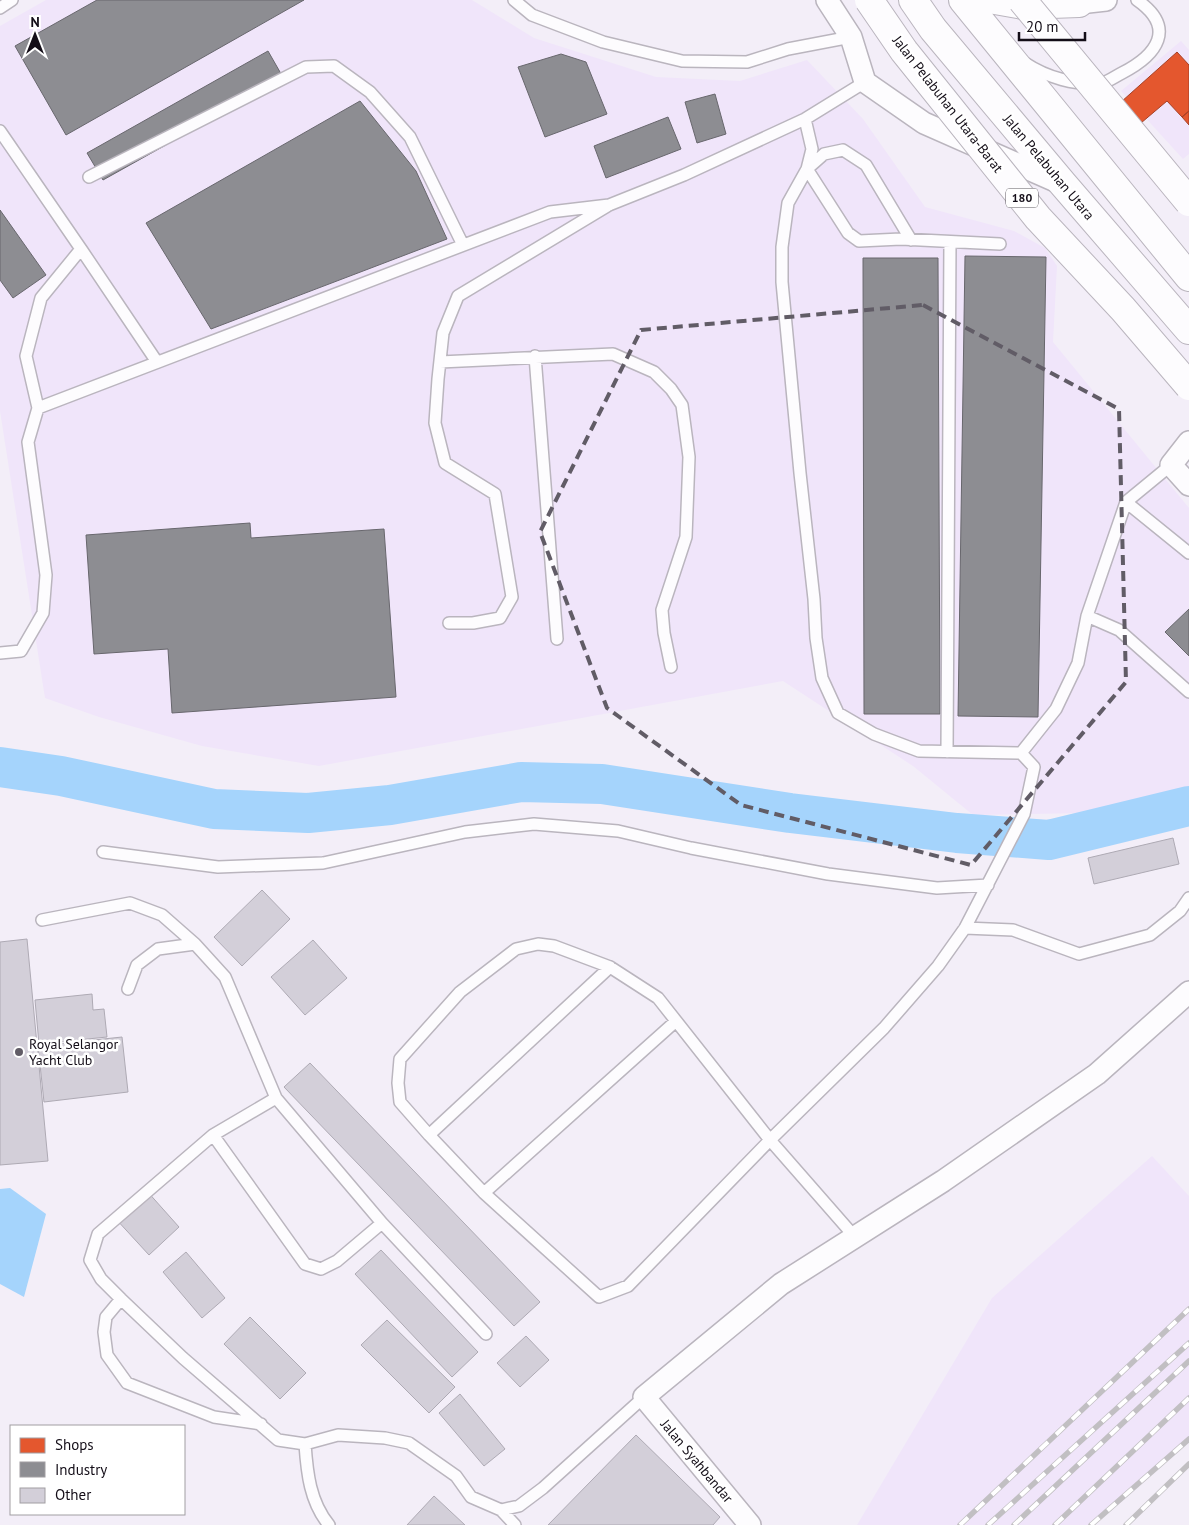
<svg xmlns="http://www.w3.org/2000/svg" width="1189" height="1525" viewBox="0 0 1189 1525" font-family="'PT Sans',sans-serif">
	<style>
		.built { fill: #f0e5fa }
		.water { fill: #a5d4fc }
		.shops { fill: #e4572e; stroke: #a54127 }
		.industry { fill: #8d8d92; stroke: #68676d }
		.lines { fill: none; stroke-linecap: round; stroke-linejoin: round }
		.river { stroke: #a5d4fc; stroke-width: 40 }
		.building { fill: #d3cfd9; stroke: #aeaab4 }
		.lane-casing { stroke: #bab5be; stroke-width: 14 }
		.street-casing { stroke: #bab5be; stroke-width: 24 }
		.secondary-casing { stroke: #bab5be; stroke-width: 30 }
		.lane { stroke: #fdfcfe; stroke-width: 11 }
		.street { stroke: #fdfcfe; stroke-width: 21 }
		.secondary { stroke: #fdfcfe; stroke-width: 28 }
		.rail-casing { stroke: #c1bfc2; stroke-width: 5.5 }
		.rail { stroke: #fff; stroke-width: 4; stroke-dasharray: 11; stroke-linecap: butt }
		.primary-bridge-casing { stroke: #bab5be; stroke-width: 30; stroke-linecap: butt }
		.primary-bridge { stroke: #fdfcfe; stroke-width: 28 }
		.marked { fill: none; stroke: #615c66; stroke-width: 4; stroke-dasharray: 10 6; stroke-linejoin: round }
		.poi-dot { fill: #615c66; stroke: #fff; stroke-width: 2 }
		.labels { text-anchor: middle; stroke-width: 5; stroke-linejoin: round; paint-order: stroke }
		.shield { fill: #fff; stroke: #5a565d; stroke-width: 1 }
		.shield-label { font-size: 12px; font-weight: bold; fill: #130d17 }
		.street-label { font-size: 14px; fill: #130d17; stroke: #fff }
		.poi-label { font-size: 14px; fill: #130d17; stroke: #fff; text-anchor: start }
	</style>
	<rect width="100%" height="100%" fill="#f3eef8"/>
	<path class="built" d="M46,0H472L534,38L656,77L740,81L807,60L863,119L925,207L1014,231L1045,248L1057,266L1053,342L1189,508V789L1085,813L973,815L913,766L783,681L319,766L202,746L99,717L45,698L0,411V26Z
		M1181,41L1189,50V154L1183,159L1121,91Z
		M1152,1156L1189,1196V1436L1094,1525H857L992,1298Z"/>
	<path class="water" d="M10,1188L46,1214L24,1297L0,1284V1189Z"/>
	<path class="shops" d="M1177,52L1189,65V111L1182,117L1167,101L1141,123L1121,102Z
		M1189,111V125L1182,117Z"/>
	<path class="industry" d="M97,0H304L66,135L15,46Z
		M268,51L284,79L103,180L87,153Z
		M561,54L586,62L607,114L545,137L518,67Z
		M715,94L726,134L697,143L685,102Z
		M360,101L416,171L447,239L211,329L146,223Z
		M668,117L681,149L606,178L594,146Z
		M0,210L46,275L13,298L0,280Z
		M965,256L1046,257L1038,717L958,716Z
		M863,258H938L940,714H864Z
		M250,523L251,538L384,529L396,697L172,713L168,649L94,654L86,535Z
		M1189,609V656L1165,632Z"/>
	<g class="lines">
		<path class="river" d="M0,767L61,776L214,809L308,813L390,805L521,782L602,784L790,813L957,833L1049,840L1189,806"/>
	</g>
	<path class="building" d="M1173,838L1179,864L1094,884L1088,858Z
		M262,890L290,919L242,966L214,937Z
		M27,939L48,1161L0,1165V942Z
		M313,940L347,978L305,1015L271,977Z
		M92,994L93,1010L104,1009L107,1037L39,1044L35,1000Z
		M122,1037L128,1092L44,1102L38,1046Z
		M310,1063L540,1302L514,1326L284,1087Z
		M146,1190L179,1227L149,1255L115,1218Z
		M381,1250L478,1352L452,1377L355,1274Z
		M186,1252L225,1298L202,1318L163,1272Z
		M250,1317L306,1373L280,1399L224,1344Z
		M387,1320L455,1387L429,1413L361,1345Z
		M526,1336L549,1360L520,1387L497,1363Z
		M460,1394L505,1449L484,1466L439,1413Z
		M636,1435L720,1517L713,1525H548Z
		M434,1496L465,1525H407Z"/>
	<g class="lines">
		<defs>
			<path id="lane" d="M514,0L532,15L603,42L682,61L747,62L788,49L851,37
				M0,8L12,0
				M1025,63C1046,77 1076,86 1102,83C1108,82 1116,76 1122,73C1157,55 1177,28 1137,0
				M805,119L812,149L807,169L848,233L859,241L901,239L1000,244
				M0,131L81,249L41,298L26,356L38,408
				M89,177L306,67L334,66L370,92L410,137L463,245
				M81,249L157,362
				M535,356L557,639
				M440,362L613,354L654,372L671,389L682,405L689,457L686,537L662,610L664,633L671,667
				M1126,502L1189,553
				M1087,616L1119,630L1189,692
				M449,623H473L500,618L512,597L495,494L445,463L435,423L438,379L443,333L458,296L609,205L684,175L805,119L865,82
				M0,653L21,651L43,613L46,575L28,442L38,408L550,212L609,205
				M947,752L950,242
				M1021,753L1056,709L1078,663L1087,616L1126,502L1171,465
				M103,852L218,867L323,863L465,832L534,824L618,831L691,848L828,874L937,888L988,885
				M42,920L130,903L162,915L195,944L225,977L276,1098L213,1135L98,1234L90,1260L101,1279L121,1299L183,1358L278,1440L305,1444L338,1435L385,1438L409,1443L456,1476L471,1497L501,1510L519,1506L543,1488L644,1397
				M965,928L1013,930L1079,954L1150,935L1180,911L1189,898
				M128,989L137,965L158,949L195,944
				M213,1135L305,1264L321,1269L337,1261L382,1223L276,1098
				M429,1135L400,1102L398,1083L400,1059L460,992L516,949L538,944L554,946L610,967
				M484,1193L676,1021
				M382,1223L486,1334
				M854,1236L770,1140L658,998L610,967L429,1135L484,1193L599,1297L628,1286L770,1140L884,1028L938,966L965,928L1024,814L1034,767L1021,753L919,751L874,734L838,713L822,678L816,638L814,599L800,473L782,282V247L788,203L807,169L824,154L843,150L866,165L911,240
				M121,1299L106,1317L104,1332L107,1355L127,1383L214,1417L261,1424
				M305,1444C307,1473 310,1502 329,1525
				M501,1510L515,1525"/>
			<path id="street" d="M827,0L851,37L865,82L924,123L1060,183
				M1074,0L1079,3L1106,0
				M1189,442L1171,465L1189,485
				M750,1525L644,1397L781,1284L943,1181L1097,1074L1189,992"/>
			<path id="secondary" d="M913,0L933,29L1063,184L1189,330
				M963,0L1189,277
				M995,0L1023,5L1079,3"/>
		</defs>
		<use href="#lane" class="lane-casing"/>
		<use href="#street" class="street-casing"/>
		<use href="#secondary" class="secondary-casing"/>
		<use href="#lane" class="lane"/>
		<use href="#street" class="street"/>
		<use href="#secondary" class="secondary"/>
		<defs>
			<path id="rail" d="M960,1525L1189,1309
				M988,1525L1189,1343
				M1014,1525L1189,1361
				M1055,1525L1189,1398
				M1091,1525L1189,1439
				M1126,1525L1189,1464"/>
		</defs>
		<use href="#rail" class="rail-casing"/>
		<use href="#rail" class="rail"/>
		<defs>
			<path id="primary-bridge" d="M869,0L904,51L1038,218L1123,309L1189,386
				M1022,0L1189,202"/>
		</defs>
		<use href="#primary-bridge" class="primary-bridge-casing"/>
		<use href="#primary-bridge" class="primary-bridge"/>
	</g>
	<path class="marked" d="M923,305L1119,409L1126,682L971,865L741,805L607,708L540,532L641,330Z"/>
	<circle class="poi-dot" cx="19" cy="1052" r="5"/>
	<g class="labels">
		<rect class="shield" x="1006" y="188.5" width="32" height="19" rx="4"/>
		<g class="shield-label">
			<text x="1022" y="202">180</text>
		</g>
		<g class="street-label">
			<text transform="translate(948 104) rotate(52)" y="5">Jalan Pelabuhan Utara-Barat</text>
			<text transform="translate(1049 167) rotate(50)" y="5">Jalan Pelabuhan Utara</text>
			<text transform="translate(697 1461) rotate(50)" y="5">Jalan Syahbandar</text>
		</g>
		<g class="poi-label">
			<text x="29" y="1049">Royal Selangor<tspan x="29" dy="16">Yacht Club</tspan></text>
		</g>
	</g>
	<rect x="10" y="1425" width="175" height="90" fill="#ffffff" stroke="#a19ea2"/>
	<rect x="20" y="1438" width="25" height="15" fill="#e4572e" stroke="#a19ea2"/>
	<text x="55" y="1450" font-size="15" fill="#130d17">Shops</text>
	<rect x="20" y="1462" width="25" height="15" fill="#8d8d92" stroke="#a19ea2"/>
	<text x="55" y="1475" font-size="15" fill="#130d17">Industry</text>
	<rect x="20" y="1488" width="25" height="15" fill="#d3cfd9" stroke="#a19ea2"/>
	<text x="55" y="1500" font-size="15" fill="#130d17">Other</text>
	<g transform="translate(35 35)" stroke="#ffffff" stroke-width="4" paint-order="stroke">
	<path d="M0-4L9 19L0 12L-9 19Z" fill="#130d17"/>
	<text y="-8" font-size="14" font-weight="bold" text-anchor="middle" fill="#130d17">N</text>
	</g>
	<path d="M1019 32v8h66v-8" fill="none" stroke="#130d17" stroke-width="2.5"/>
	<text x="1026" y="32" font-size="15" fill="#130d17" stroke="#ffffff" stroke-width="4" paint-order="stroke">20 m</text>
</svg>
